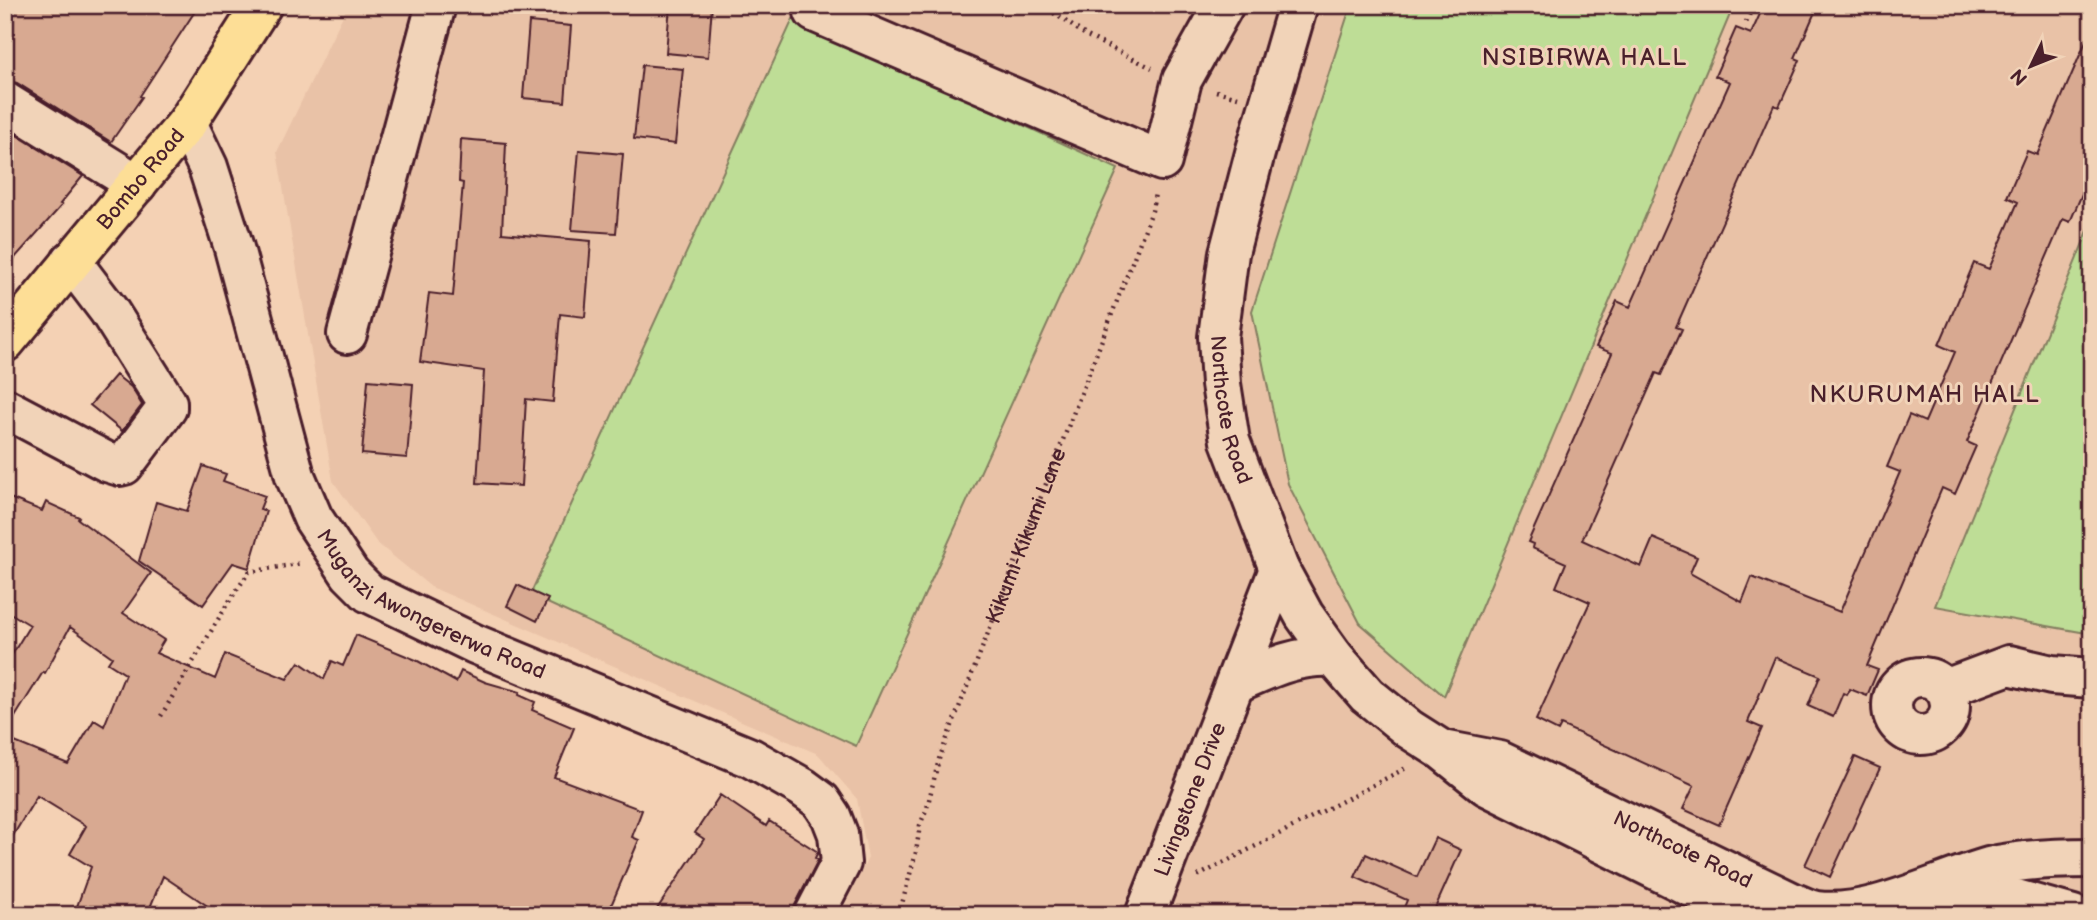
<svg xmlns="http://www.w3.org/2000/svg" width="2097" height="920" viewBox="0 0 2097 920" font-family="'Balsamiq Sans',sans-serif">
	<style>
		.built { fill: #e9c2a7 }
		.green { fill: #bedd96; stroke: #847e60; stroke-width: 2 }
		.building { fill: #d8a991; stroke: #4a1f2b; stroke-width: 2 }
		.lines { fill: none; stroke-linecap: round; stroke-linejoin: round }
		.minor-casing { stroke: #4a1f2b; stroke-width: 44 }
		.major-casing { stroke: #4a1f2b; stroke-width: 44 }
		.path { stroke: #4a1f2b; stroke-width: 4.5; stroke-dasharray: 2 5; stroke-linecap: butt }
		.minor { stroke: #f1d3b8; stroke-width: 38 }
		.major { stroke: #fdde96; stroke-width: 38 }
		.labels { text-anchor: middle; stroke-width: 6; stroke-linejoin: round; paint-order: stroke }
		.street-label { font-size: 21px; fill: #4a1f2b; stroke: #f1d3b8 }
		.quarter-label { font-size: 24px; letter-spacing: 2px; fill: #4a1f2b; stroke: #f1d3b8 }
	</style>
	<rect width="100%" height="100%" fill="#f4d1b4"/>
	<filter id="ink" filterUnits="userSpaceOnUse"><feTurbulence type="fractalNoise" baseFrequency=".0143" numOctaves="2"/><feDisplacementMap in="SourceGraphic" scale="14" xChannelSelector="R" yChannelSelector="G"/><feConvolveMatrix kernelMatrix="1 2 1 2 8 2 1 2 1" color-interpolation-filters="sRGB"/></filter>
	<g filter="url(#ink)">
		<path class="built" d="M348,5H2092V915H840L868,858L857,799L818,754L431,587L377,543L333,481L277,152Z"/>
		<path class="green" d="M1351,5H1734L1444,696L1360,623L1288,484L1252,311Z
			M793,19L1118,169L856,746L530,595Z
			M2092,221V634L1935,606Z"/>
		<path class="building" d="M5,5H199L140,96L142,97L111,142L17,83L5,80Z
			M670,5H712L708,57L666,53Z
			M1764,5H1818L1795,58L1800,60L1779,107L1774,105L1676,327L1682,329L1661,375L1656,373L1582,540L1641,567L1653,538L1697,557L1690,573L1742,602L1752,577L1840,612L1900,472L1887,467L1909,415L1925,422L1955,352L1939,345L1974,263L1989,269L2018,202L2007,197L2027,151L2037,155L2092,27V152L2084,170L2091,173L2070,222L2063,219L1967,442L1976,446L1955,494L1942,488L1867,666L1878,670L1867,696L1850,689L1847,695L1843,693L1833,717L1808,706L1820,676L1775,657L1748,722L1762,728L1719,825L1683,809L1694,786L1561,725L1558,731L1536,720L1590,602L1556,587L1566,563L1532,548L1533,544L1528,542L1612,353L1596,347L1617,301L1630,307L1730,82L1715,76L1736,28L1751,34Z
			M529,22L571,26L565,102L523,98Z
			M642,65L683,69L675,144L634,139Z
			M5,128L83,176L60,204L62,205L5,269Z
			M461,139L506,143L502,233L591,241L585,317L560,314L553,402L526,399L521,486L477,483L484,371L420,362L429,293L453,296L463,183L459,182Z
			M579,150L623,154L616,233L572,230Z
			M116,375L131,387L142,405L122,431L90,405Z
			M368,380L413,384L407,458L362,454Z
			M203,466L226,474L223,481L265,496L260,509L266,511L249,568L233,563L203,605L139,561L156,502L187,511Z
			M5,496L42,511L46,502L79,517L78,519L151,573L123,613L164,640L156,653L215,679L225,654L287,679L299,662L324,679L332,661L343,666L356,635L416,660L456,682L461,671L485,682L520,692L519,695L535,702L532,710L574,728L554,777L642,810L632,837L639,840L607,915H221L163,876L147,915H74L91,867L70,854L86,826L37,796L5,849V738L68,764L94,720L104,726L125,674L108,663L112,657L70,627L45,673L43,672L5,733V666L30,625L5,610Z
			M517,585L548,599L537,621L507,606Z
			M1855,757L1880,768L1830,877L1805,865Z
			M720,795L766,826L769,821L818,852L815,858L818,860L795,905L792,915H653L704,839L695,833Z
			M1435,838L1461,850L1432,915H1401L1407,900L1355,877L1366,854L1417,877Z"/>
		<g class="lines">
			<defs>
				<g id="minor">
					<path id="s2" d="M1298,5L1255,153L1229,253L1218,337L1221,384L1230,441L1279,569L1304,615L1334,657L1367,695L1409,729L1442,750L1487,786L1747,915"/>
					<path d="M814,12L1162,161L1182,80L1224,5"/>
					<path d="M5,102L137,184"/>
					<path id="s3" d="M187,123L208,167L234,248L295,476L313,518L350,574L369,593L475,644L751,758L802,787L821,801L831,816L838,834L841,863L814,915"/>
					<path d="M347,334L436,5"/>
					<path d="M5,408L107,462L120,466L124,465L167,408V403L109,311L71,261"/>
					<circle cx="1921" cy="706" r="29"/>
					<path d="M1236,683C1270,668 1295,655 1334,657"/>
					<path d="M1945,689L2009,665L2052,675L2092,678"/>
					<path id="s4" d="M1448,751L1500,761L1792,902C1800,905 1809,910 1817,911C1869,918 1939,881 1989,867C2022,859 2058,858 2092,858"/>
					<path id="s5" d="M1145,915L1279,569"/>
					<path d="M1935,915L1979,903L2016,899L2073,915"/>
				</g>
				<g id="major">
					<path id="s6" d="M5,342L187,123L262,5"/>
				</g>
			</defs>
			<use href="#minor" class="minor-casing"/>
			<use href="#major" class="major-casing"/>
			<g class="path">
				<path d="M1042,5L1087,36L1152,68"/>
				<path d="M1746,22L1754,5"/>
				<path d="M1216,91L1238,97"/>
				<path d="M161,716L226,606L249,572L303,563"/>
				<path d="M1198,876L1408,767"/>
				<path id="s1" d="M899,915L916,852L920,825L927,808L939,759L1152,211L1155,193"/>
			</g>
			<use href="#minor" class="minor"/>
			<use href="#major" class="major"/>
		</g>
	</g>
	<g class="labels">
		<g class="street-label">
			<text dy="7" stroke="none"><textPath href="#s6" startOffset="212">Bombo Road</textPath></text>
			<text dy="7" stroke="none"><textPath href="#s2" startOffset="416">Northcote Road</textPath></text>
			<text dy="7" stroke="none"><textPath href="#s1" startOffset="401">Kikumi-Kikumi Lane</textPath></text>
			<text dy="7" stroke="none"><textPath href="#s3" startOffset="567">Muganzi Awongererwa Road</textPath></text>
			<text dy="7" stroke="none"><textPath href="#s5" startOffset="124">Livingstone Drive</textPath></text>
			<text dy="7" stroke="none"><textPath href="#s4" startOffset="256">Northcote Road</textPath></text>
		</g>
		<g class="quarter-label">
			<text x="1585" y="65">NSIBIRWA HALL</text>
			<text x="1925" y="402">NKURUMAH HALL</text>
		</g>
	</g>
	<rect width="2097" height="920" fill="none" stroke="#f1d3b8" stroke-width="28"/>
	<rect x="14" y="14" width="2069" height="892" fill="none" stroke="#4a1f2b" stroke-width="2.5" filter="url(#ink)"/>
	<g transform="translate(2031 66) rotate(227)" stroke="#f1d3b8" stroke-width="5" paint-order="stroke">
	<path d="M0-5L12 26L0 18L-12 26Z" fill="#4a1f2b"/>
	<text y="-10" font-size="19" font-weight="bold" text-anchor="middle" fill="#4a1f2b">N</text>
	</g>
</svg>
